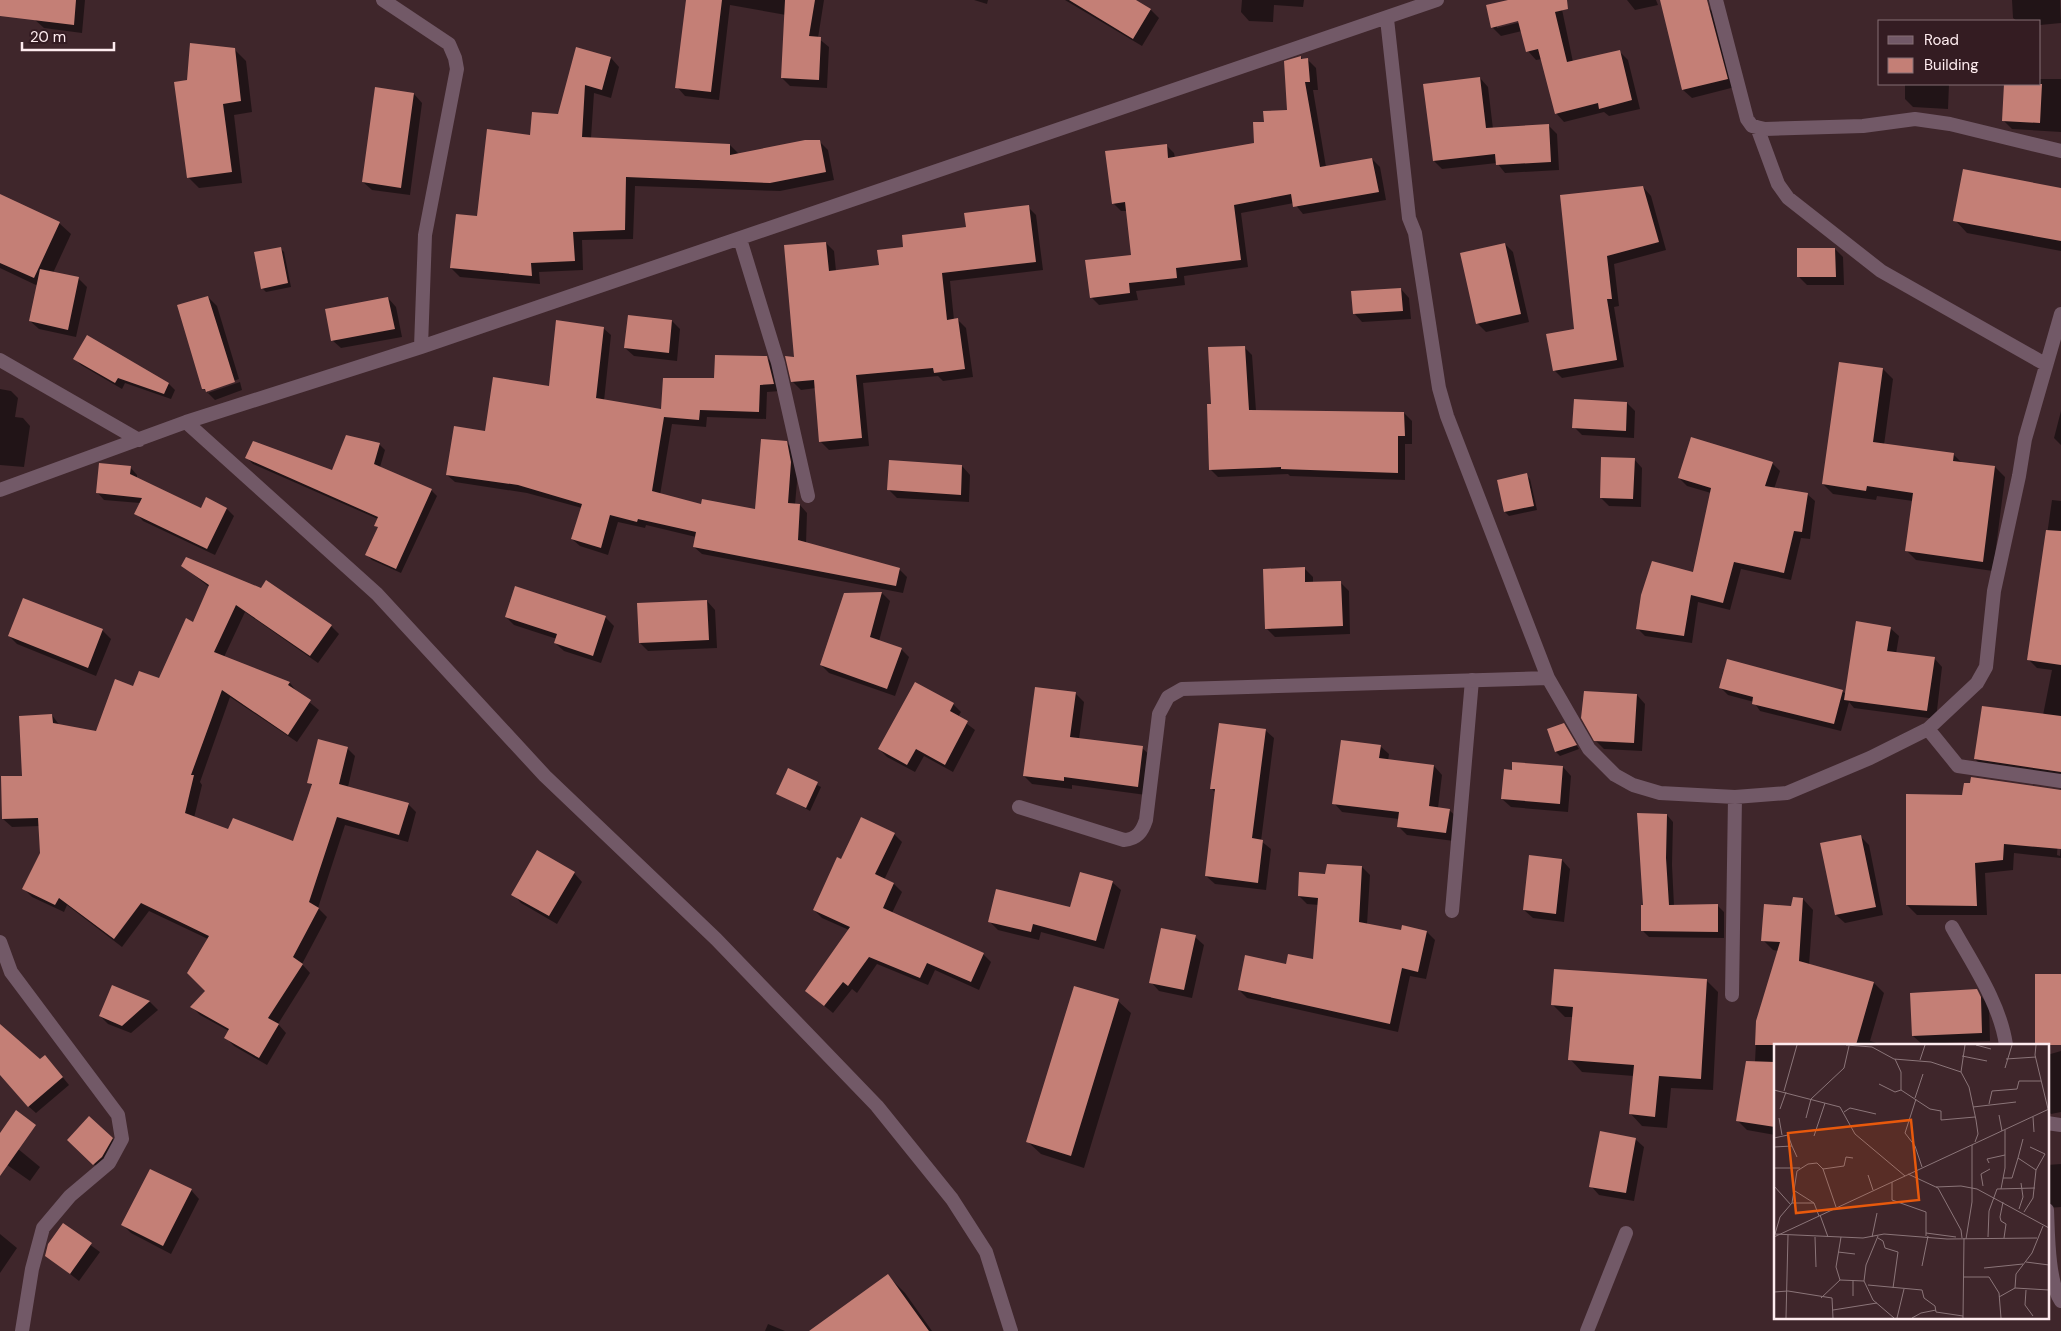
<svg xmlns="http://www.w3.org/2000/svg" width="2061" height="1331" viewBox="0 0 2061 1331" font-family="'DM Sans',sans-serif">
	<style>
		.shadow { fill: #0007; fill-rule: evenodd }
		.building { fill: #c47f76 }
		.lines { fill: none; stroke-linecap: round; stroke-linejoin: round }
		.service { stroke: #725967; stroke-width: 14 }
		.minor { stroke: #725967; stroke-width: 14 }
		.inset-road { fill: none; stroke: #8b7579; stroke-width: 1 }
		.view { fill: #e8590c; fill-opacity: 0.15; stroke: #e8590c; stroke-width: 2.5 }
		.inset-edge { fill: none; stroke: #feecef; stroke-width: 2.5 }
	</style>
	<rect width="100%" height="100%" fill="#3f262b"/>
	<path class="shadow" d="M37,0H85L82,33L44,28L35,20Z
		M687,0H824L818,38L829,47L827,88L790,86L782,78L786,15L730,5L719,100L685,96L677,87Z
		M974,0H988L987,4Z
		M1065,0H1134L1151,10L1159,18L1142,46Z
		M1242,0H1304L1303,7L1274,5L1273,22L1249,21L1241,12Z
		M1513,0H1560L1573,62L1620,52L1628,60L1640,109L1609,116L1604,112L1564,122L1556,113L1542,59L1536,60L1528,51L1522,31L1501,36L1492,27ZM1524,19L1525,21L1497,28V25Z
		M1627,0H1656L1658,5L1635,10Z
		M2012,0H2060L2061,23L2040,25V21H2017L2013,18Z
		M1708,7L1716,15L1735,87L1692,98L1683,90L1666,17Z
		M577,48L611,58L619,67L611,98L594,93L591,138L730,145L739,154L819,141L828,150L834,180L780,191L635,186L633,239L582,240L583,270L539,272L540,284L460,277L451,268L479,218L532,136L559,115Z
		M234,49L246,61L252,112L234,115L242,183L199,188L188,177V81Z
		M1301,57L1303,60H1308L1316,68L1318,90H1313L1326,167L1372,159L1380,167L1386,200L1303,214L1294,203L1241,213L1248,267L1184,276L1185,285L1136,291L1138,300L1099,305L1091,297L1133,256L1127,211H1121L1113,203L1166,145L1174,153L1175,158L1255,144L1265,123L1288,111Z
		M1480,78L1488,87L1493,129L1549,126L1557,134L1559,170L1505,173L1497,163L1442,169L1434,161Z
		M2040,79H2061V132L2012,129L2003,120L2005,84H2040Z
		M1905,84H1949L1948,109L1913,107L1905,99Z
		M414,94L422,103L410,195L372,190L363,182Z
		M1643,187L1651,196L1666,250L1614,264L1619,306L1614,307L1624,367L1562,378L1554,370L1575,330L1561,196Z
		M2061,189V251L1967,233L1955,220Z
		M0,196L59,223L71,234L53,273L78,278L87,287L76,337L39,329L30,321L38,286L0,268Z
		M1028,207L1036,215L1043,270L950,281L954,320H958L966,328L973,377L943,381L938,376L863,383L869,446L829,450L820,441L816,388L801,390L792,381L796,358L826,243L834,251L836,271L880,266L904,248Z
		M1505,244L1513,252L1529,322L1486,332L1478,324L1462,254Z
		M280,248L284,252L291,287L266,292L262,288Z
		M1835,249L1843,257L1844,285H1807L1799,277Z
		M1401,289L1409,298L1411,319L1362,322L1354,313Z
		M208,297L217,306L239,379L208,390V393L203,388Z
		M388,298L396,307L402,337L341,348L332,340Z
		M672,321L680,329L677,361L634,356L625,348Z
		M603,328L611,335L604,401L662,410L715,380L766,357L774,365L780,391L767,392L766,419L707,417L706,427L672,424L660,495L702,505L756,511L786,442L794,450L798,470L795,505H800L807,513L806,544L899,569L907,577L903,593L702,554L694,547L696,537L646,525L645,528L618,522L608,555L580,546L572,539L582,508L527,493L455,482L447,475L486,432L550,388Z
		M88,337L169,384L175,390L171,399L125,383L122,389L81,365L75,359Z
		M1244,347L1252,355L1256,411L1404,413L1412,421V444H1405V480L1290,476L1288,474L1218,477L1210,469L1212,405Z
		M1883,369L1893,379L1884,445L1953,454L1962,463L1995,467L2005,477L1993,571L1916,560L1906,550L1913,501L1877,496L1876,500L1833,494L1823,484Z
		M240,382L242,390L215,400L208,393Z
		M0,389L11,391L18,398L15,417L23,418L30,426L24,467L0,465Z
		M1627,403L1635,411L1634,438L1582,435L1574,427Z
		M2061,411V445L2054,438Z
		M379,444L385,450L380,467L431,490L437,496L401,573L372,560L366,554L379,528L376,525L378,519L253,464L247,458L333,471Z
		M1634,459L1642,468L1641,507L1609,506L1601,498Z
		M1772,463L1780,471L1774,489L1807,494L1815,501L1810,539L1801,538L1791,580L1741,569L1730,610L1698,602L1692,643L1645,636L1638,629L1694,574L1711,493L1687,486L1679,478Z
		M962,466L970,475L969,502L897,498L888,489Z
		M130,467L137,475V478L202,509H227L234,516L215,555L143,521L136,513L140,503L104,500L97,492Z
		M1526,475L1530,479L1537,510L1509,516L1505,512L1498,481Z
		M2052,500L2061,501V778L1983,767L1975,759L2043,715L2052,670L2037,668L2029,660Z
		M183,566L331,626L339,634L318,663L245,612L224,657L290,683L297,692L319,710L297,742L230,697L200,782L202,785L194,818L229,831L294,842L312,786L309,782L347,748L355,756L348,787L408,804L416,812L408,842L345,825L318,908L327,917L302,964L310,973L278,1024L286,1033L267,1065L234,1046L226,1038L229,1031L200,1015L192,1007L206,991L208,939L149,911L122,947L67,905L64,912L32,897L24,889L42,853L40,826L12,827L3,819L52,715L60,726L97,732L134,687L159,679L194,623L209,587Z
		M1304,568L1313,577V583L1340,582L1349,591L1350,634L1275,637L1266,628Z
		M882,593L890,601L879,641L901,649L909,657L895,696L829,673L821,665L845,595Z
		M707,601L715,610L717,648L648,651L640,643Z
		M506,617H605L614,626L601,663L564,651L555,643L557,639L514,625Z
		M1890,628L1899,636L1896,654L1934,658L1942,667L1936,719L1854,708L1849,702L1841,731L1760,711L1754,702L1728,695L1720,687L1842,691L1846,694Z
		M102,630L111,639L96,676L17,644L9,636Z
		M1075,693L1084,702L1079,739L1142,748L1151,756L1146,795L1072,785V789L1032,784L1024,776Z
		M1637,695L1645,704L1642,751L1604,749L1595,740Z
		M953,704L961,712L958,717L975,730L953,772L924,756L915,772L887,757L879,749Z
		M1564,725L1579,749L1560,756L1556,752Z
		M1265,730L1274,738L1261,841L1271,849L1266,890L1215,884L1206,876L1216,793L1211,788Z
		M1380,746L1389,754L1388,761L1434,766L1442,775L1438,808L1449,810L1458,818L1454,841L1407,835L1398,826L1399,819L1342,812L1334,803Z
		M1563,767L1571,776L1568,812L1511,807L1502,799Z
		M789,770L821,787L810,811L778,793Z
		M2061,791L2057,855L2060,856L2061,845V858L2014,853L2013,870L1985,873L1987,915H1917L1907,905L1964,796Z
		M1667,815L1673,822L1672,865L1674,906H1718L1724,912V938L1649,937L1643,931L1644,906Z
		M894,834L902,842L884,880L894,884L902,892L892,913L983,954L991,962L979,990L935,970L928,985L877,964L857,993L852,989L833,1013L806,991L849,930L822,918L814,910L842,860Z
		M1860,836L1869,845L1883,915L1845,923L1836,915Z
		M1562,860L1570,869L1564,922L1533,918L1524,910Z
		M1328,865L1362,867L1370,875L1367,925L1402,932H1427L1435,940L1426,979L1410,976L1398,1032L1247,998L1239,990L1287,966L1314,961L1319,905L1307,904L1299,896L1327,875Z
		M574,873L582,882L557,924L521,903L513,894Z
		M1112,882L1121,890L1104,949L1041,932L1039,940L998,930L989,921L1071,908Z
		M1803,899L1813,910L1809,965L1874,983L1884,993L1870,1041L1883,1045H1775V1135L1747,1130L1737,1120L1755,1062L1757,1021L1778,951L1773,950L1763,940L1791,907Z
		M1195,937L1204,945L1192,998L1159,991L1151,982Z
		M1706,980L1718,992L1713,1090L1671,1088L1667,1128L1642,1126L1630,1113L1634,1076L1582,1072L1570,1059L1573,1017H1565L1553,1005Z
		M112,986L150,1002L158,1010L131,1033L108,1024L100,1016Z
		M1977,991L1989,1006L1990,1041L1922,1044L1913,1036Z
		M1118,1001L1131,1013L1084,1168L1041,1154L1028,1142Z
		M0,1030L40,1061L52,1064L69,1085L36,1113L28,1106L0,1059Z
		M2061,1051V1112L2051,1114L2047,1110V1055Z
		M0,1134L40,1167L30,1181L0,1160Z
		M112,1138L120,1147L103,1172L77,1149Z
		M1635,1139L1644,1147L1634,1201L1599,1195L1591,1186Z
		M2061,1164V1207L2047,1208V1165Z
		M191,1190L199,1199L171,1254L131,1233L123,1225Z
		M63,1225L100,1252L79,1281L46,1255Z
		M0,1234L17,1248L0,1273Z
		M888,1276L905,1293L932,1331H811Z
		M768,1324L785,1331H765Z"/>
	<path class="building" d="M0,0H76L74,25L0,16Z
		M686,0H722L711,92L675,88Z
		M785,0H815L809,36L821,37L819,80L781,78Z
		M1069,0H1136L1151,9L1133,39Z
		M1508,0H1567L1568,9L1555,12L1567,62L1620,50L1632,100L1599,109L1598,103L1555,114L1538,49L1526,52L1518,21L1491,28L1486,5Z
		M1660,0H1707L1728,79L1682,90Z
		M190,43L235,48L241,101L223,104L232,172L187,178L174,82L187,80Z
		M576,47L611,57L602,90L585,85L582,137L730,144V155L805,140H820L826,172L770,183L626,177L625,230L573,232L575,261L531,263L532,276L450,268L456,214L477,216L487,129L530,135L532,112L558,114Z
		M1301,56V59L1308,58L1310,82H1305L1320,167L1372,158L1379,192L1293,207L1291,194L1234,205L1241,260L1176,268L1177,278L1129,283L1130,293L1090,298L1085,260L1131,255L1125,202L1112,204L1105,151L1167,144L1168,158L1254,143L1253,122H1264L1263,111L1287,110L1284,61Z
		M1480,77L1486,128L1549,124L1551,162L1496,165L1495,154L1433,161L1423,84Z
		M2004,84H2042L2040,123L2002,121Z
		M375,87L414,93L401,188L362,182Z
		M1963,169L2061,188V241L1953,221Z
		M1643,186L1659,242L1607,256L1612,299H1607L1617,360L1553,371L1546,334L1574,329L1560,195Z
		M0,194L60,222L34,278L0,263Z
		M1029,205L1036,262L942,273L947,320L958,318L965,369L934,373L933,368L856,375L862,438L819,442L814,380L791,382L785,356L794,357L784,245L826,242L829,271L879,265L877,250L903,247L902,235L966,227L964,213Z
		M1505,243L1521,314L1476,324L1460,253Z
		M281,247L288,283L261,289L254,252Z
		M1797,248H1835L1836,277H1797Z
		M40,269L79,277L68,330L29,321Z
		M1401,288L1403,311L1353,314L1351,291Z
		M208,296L235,382L206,392L205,389H202L177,305Z
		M388,297L395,329L331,341L325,309Z
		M628,315L672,320L669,353L624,348Z
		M556,320L604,327L596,398L661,409L663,378H714L715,355L767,356L774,384L760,385L759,412L700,410L699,420L664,417L652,491L701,504L702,499L755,509L761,439L787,441L791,462L788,503L800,504L798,540L900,568L896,586L693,547L696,532L638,519L637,522L610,515L601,548L571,539L582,504L518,485L446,475L454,426L485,431L493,377L549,386Z
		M87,335L169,383L164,394L118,378L115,383L73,359Z
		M1245,346L1249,410L1404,412L1405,436H1398V473L1281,469V467L1209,470L1207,404H1211L1208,347Z
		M1839,362L1883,368L1873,442L1954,453L1953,461L1995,466L1983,562L1905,551L1913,493L1867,486L1866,491L1822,484Z
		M1574,399L1627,402L1626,431L1572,428Z
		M346,435L380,443L374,464L432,489L396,569L365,555L378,527L374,526L378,517L245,458L253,441L332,470Z
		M1691,437L1773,462L1765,486L1808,493L1802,532L1794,531L1784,573L1734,562L1723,603L1691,595L1684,636L1636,629L1641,595L1652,561L1693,572L1711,488L1678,478Z
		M1601,457L1635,458L1633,499L1600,498Z
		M889,460L962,465L961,495L887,490Z
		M99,463L131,466L130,474L201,508L206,497L227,508L207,549L134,514L142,498L96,493Z
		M1527,473L1534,506L1504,512L1497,480Z
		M2046,530L2061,531V665L2027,660Z
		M186,557L261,588L266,580L332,625L310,656L236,605L214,652L290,682L288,685L311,700L288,735L222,690L191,775H194L185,813L228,829L233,818L293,841L312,784L307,783L318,739L348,747L339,784L409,803L399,835L337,817L309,902L319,908L293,957L303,964L268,1018L279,1024L259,1058L224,1038L229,1029L190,1007L205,991L187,973L209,936L141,903L114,939L59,898L55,905L22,889L40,853L38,818L2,819L1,776H22L19,716L52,714L53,723L96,731L115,679L133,686L139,671L159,678L186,618L193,622L209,585L181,566Z
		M1305,567V582L1341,581L1343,626L1265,629L1263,569Z
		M515,586L606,616L593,656L554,643L557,634L505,617Z
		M882,592L870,637L902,648L887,689L820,665L844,593Z
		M23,598L103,629L88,668L8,636Z
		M707,600L709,640L639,643L637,603Z
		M1856,621L1891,627L1887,651L1935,657L1927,711L1844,700Z
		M1727,659L1843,690L1834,724L1752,704L1753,697L1719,688Z
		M915,682L954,703L950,711L968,721L945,765L916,749L907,765L878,749Z
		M1035,687L1076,692L1070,737L1143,746L1138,787L1064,777V781L1023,776Z
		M1584,691L1637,694L1634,743L1594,741L1581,718Z
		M1982,706L2061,716V772L1974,759Z
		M1219,723L1266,729L1252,838L1263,840L1258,883L1205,876L1215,789H1210Z
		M1564,723L1577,745L1555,752L1547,729Z
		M1341,740L1381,745L1379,758L1434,765L1429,806L1450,809L1446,833L1397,827L1399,812L1332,804Z
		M1512,762L1563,766L1560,804L1501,799L1504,769L1512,770Z
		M788,768L818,782L806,808L776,794Z
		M1971,777L2061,790V849L2004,844L2003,860L1975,863L1977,906L1906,905V794L1962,795L1964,783H1970Z
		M1637,813L1667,814L1666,858L1669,905L1718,904V932L1641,931V905H1643Z
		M861,817L895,833L875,874L894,883L883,908L984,953L971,982L927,963L920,978L869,957L848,986L843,982L824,1006L805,991L850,927L813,910L837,857L841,859Z
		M1861,835L1876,907L1835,915L1820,843Z
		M537,850L575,872L549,916L511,895Z
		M1529,855L1562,859L1556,914L1523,910Z
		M1327,864L1362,866L1359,922L1401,930L1402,925L1427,931L1418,972L1402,968L1390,1024L1238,990L1245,955L1286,964L1288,954L1313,959L1318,898L1298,896L1299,872L1325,874Z
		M1080,872L1113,881L1096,941L1033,924L1031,932L988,922L996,889L1070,907Z
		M1793,897L1803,898L1799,961L1874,982L1856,1045H1755L1756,1021L1780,942L1761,941L1764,904L1791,906Z
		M1161,928L1196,935L1184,990L1149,983Z
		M1554,969L1707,979L1701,1079L1659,1076L1655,1117L1629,1114L1634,1065L1568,1060L1573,1007L1551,1005Z
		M2035,974H2061V1045H2035Z
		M112,985L150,1001L122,1026L99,1016Z
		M1074,986L1119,999L1071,1156L1026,1142Z
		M1977,989L1981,997L1982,1033L1912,1036L1910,993Z
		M0,1024L40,1059L45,1055L63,1077L28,1107L0,1075Z
		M1746,1061L1775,1062V1127L1736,1121Z
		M16,1110L36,1125L0,1176V1133Z
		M89,1116L113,1138L102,1157L93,1165L67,1140Z
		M1600,1131L1636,1138L1626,1193L1589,1187Z
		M150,1169L192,1189L163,1246L121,1225Z
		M63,1223L92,1243L70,1274L45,1256L48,1244Z
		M888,1274L929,1331H809Z"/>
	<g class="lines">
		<path class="service" d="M1452,911L1472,680"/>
		<path class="minor" d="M383,0L449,44L455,58L457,69L425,235L421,347
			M1716,0L1747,119L1752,126L1765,129L1863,126L1915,119L1950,124L2061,151
			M1387,19L1409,218L1415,233L1439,388L1447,416L1548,678L1589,749L1615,775L1633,785L1660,793L1735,797L1787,793L1870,758L1928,729L1977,683L1986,667L1994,591L2019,476L2025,439L2061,314
			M1757,127L1778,184L1788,198L1881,271L2045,364
			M740,239L778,363L808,496
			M0,360L139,440
			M186,422L377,594L545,776L716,939L877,1106L952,1199L986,1252L1011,1331
			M0,490L186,422L421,347L1437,0
			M1928,729L1958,766L2061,781
			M1019,807L1124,840C1137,839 1142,832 1146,820L1159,714L1168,697L1182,689L1548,678
			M1952,927C1972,963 2000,1003 2006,1045
			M0,942L11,972L118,1115L122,1139L109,1163L70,1196L43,1228L32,1269L22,1331
			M1732,995L1735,797
			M2047,1123L2061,1125
			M2047,1210C2048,1233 2048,1282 2061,1301
			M1587,1331L1626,1233"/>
	</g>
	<g transform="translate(1774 1044)">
		<rect width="275" height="275" fill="#3f262b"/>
		<path class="inset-road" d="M72,1L98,3L120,15L157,18L187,28L195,43L202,76L204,90L201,98M202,1L217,5M262,1L261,11L274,65M188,12L213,17M121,15L127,28V46L156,65L167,67V76L201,73M232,15L262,13M146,16L151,1M231,24L238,1M187,28L191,1M105,40L121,48L127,46M0,46L66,63L81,90L131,132M10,47L23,1M141,54L149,30M142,55L131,89L141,102L148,123M215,60L218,47L243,45L245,37H267M199,63L242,58M6,65L12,48M70,68L76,64L102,70M225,71L228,87M259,73L260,88M5,74L8,91M32,74L37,55L70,24L75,2M40,92L51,59M0,94L14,91L18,102M249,95L244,114L262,126M0,103L18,102L23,113M215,119L213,115L231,111M0,124H26M49,125L70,122L72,113L79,114M134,130L164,144L187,186L188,194M94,131L99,146M229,134H238L244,114M118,138V156L152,168V192M0,142L17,161M209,142L207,130L216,125M162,143L187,142L203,145L275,184M227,145L231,124V86M21,147L40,159M229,158L226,173L227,177L232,180L230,194M18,159H40L45,172M245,165L249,153L247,139M250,168L259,154L262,126L271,110L256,103M46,171L54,193M152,189L182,193M0,190L89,194L110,190L173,195L263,194M1,190L6,173L18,159L23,127L34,120L43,119L49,125L62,163M104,192L92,221L90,237L99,256L120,274M0,193L275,65M41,193L42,223M98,193L103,169M214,193L215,167L223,145L261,144M104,194L109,197L111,204L124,208L119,244M192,195L198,158V101M64,208L81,210M252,218L275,221M148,222L154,192M210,224L249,220M189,233H215L225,249L227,274M66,236L62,223L67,193M94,241L148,246L150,254L161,262L162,268L189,272M241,244L242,230L258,209L269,182M241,244L275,246M252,246L251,261L259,272M0,248L14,247L58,254L59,274M79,252V236M225,253L241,244M47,254L66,236L90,237M59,266L103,259M12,274L14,191M123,274L130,245M138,274L147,269L162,266M189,274L190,194"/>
		<path class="view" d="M137,76L145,156L22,169L14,89Z"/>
		<rect width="275" height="275" class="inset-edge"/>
	</g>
	<rect x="1878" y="20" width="162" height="65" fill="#341c22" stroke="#856f74"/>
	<rect x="1888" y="36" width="25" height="8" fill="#725967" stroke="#856f74"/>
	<text x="1924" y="45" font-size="15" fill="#feecef">Road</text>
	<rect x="1888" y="58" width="25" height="15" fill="#c47f76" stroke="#856f74"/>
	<text x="1924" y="70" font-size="15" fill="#feecef">Building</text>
	<path d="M22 42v8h92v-8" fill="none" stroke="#feecef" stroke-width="2.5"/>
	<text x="30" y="42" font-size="15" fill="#feecef" stroke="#341c22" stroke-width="4" paint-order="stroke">20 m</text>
</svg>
